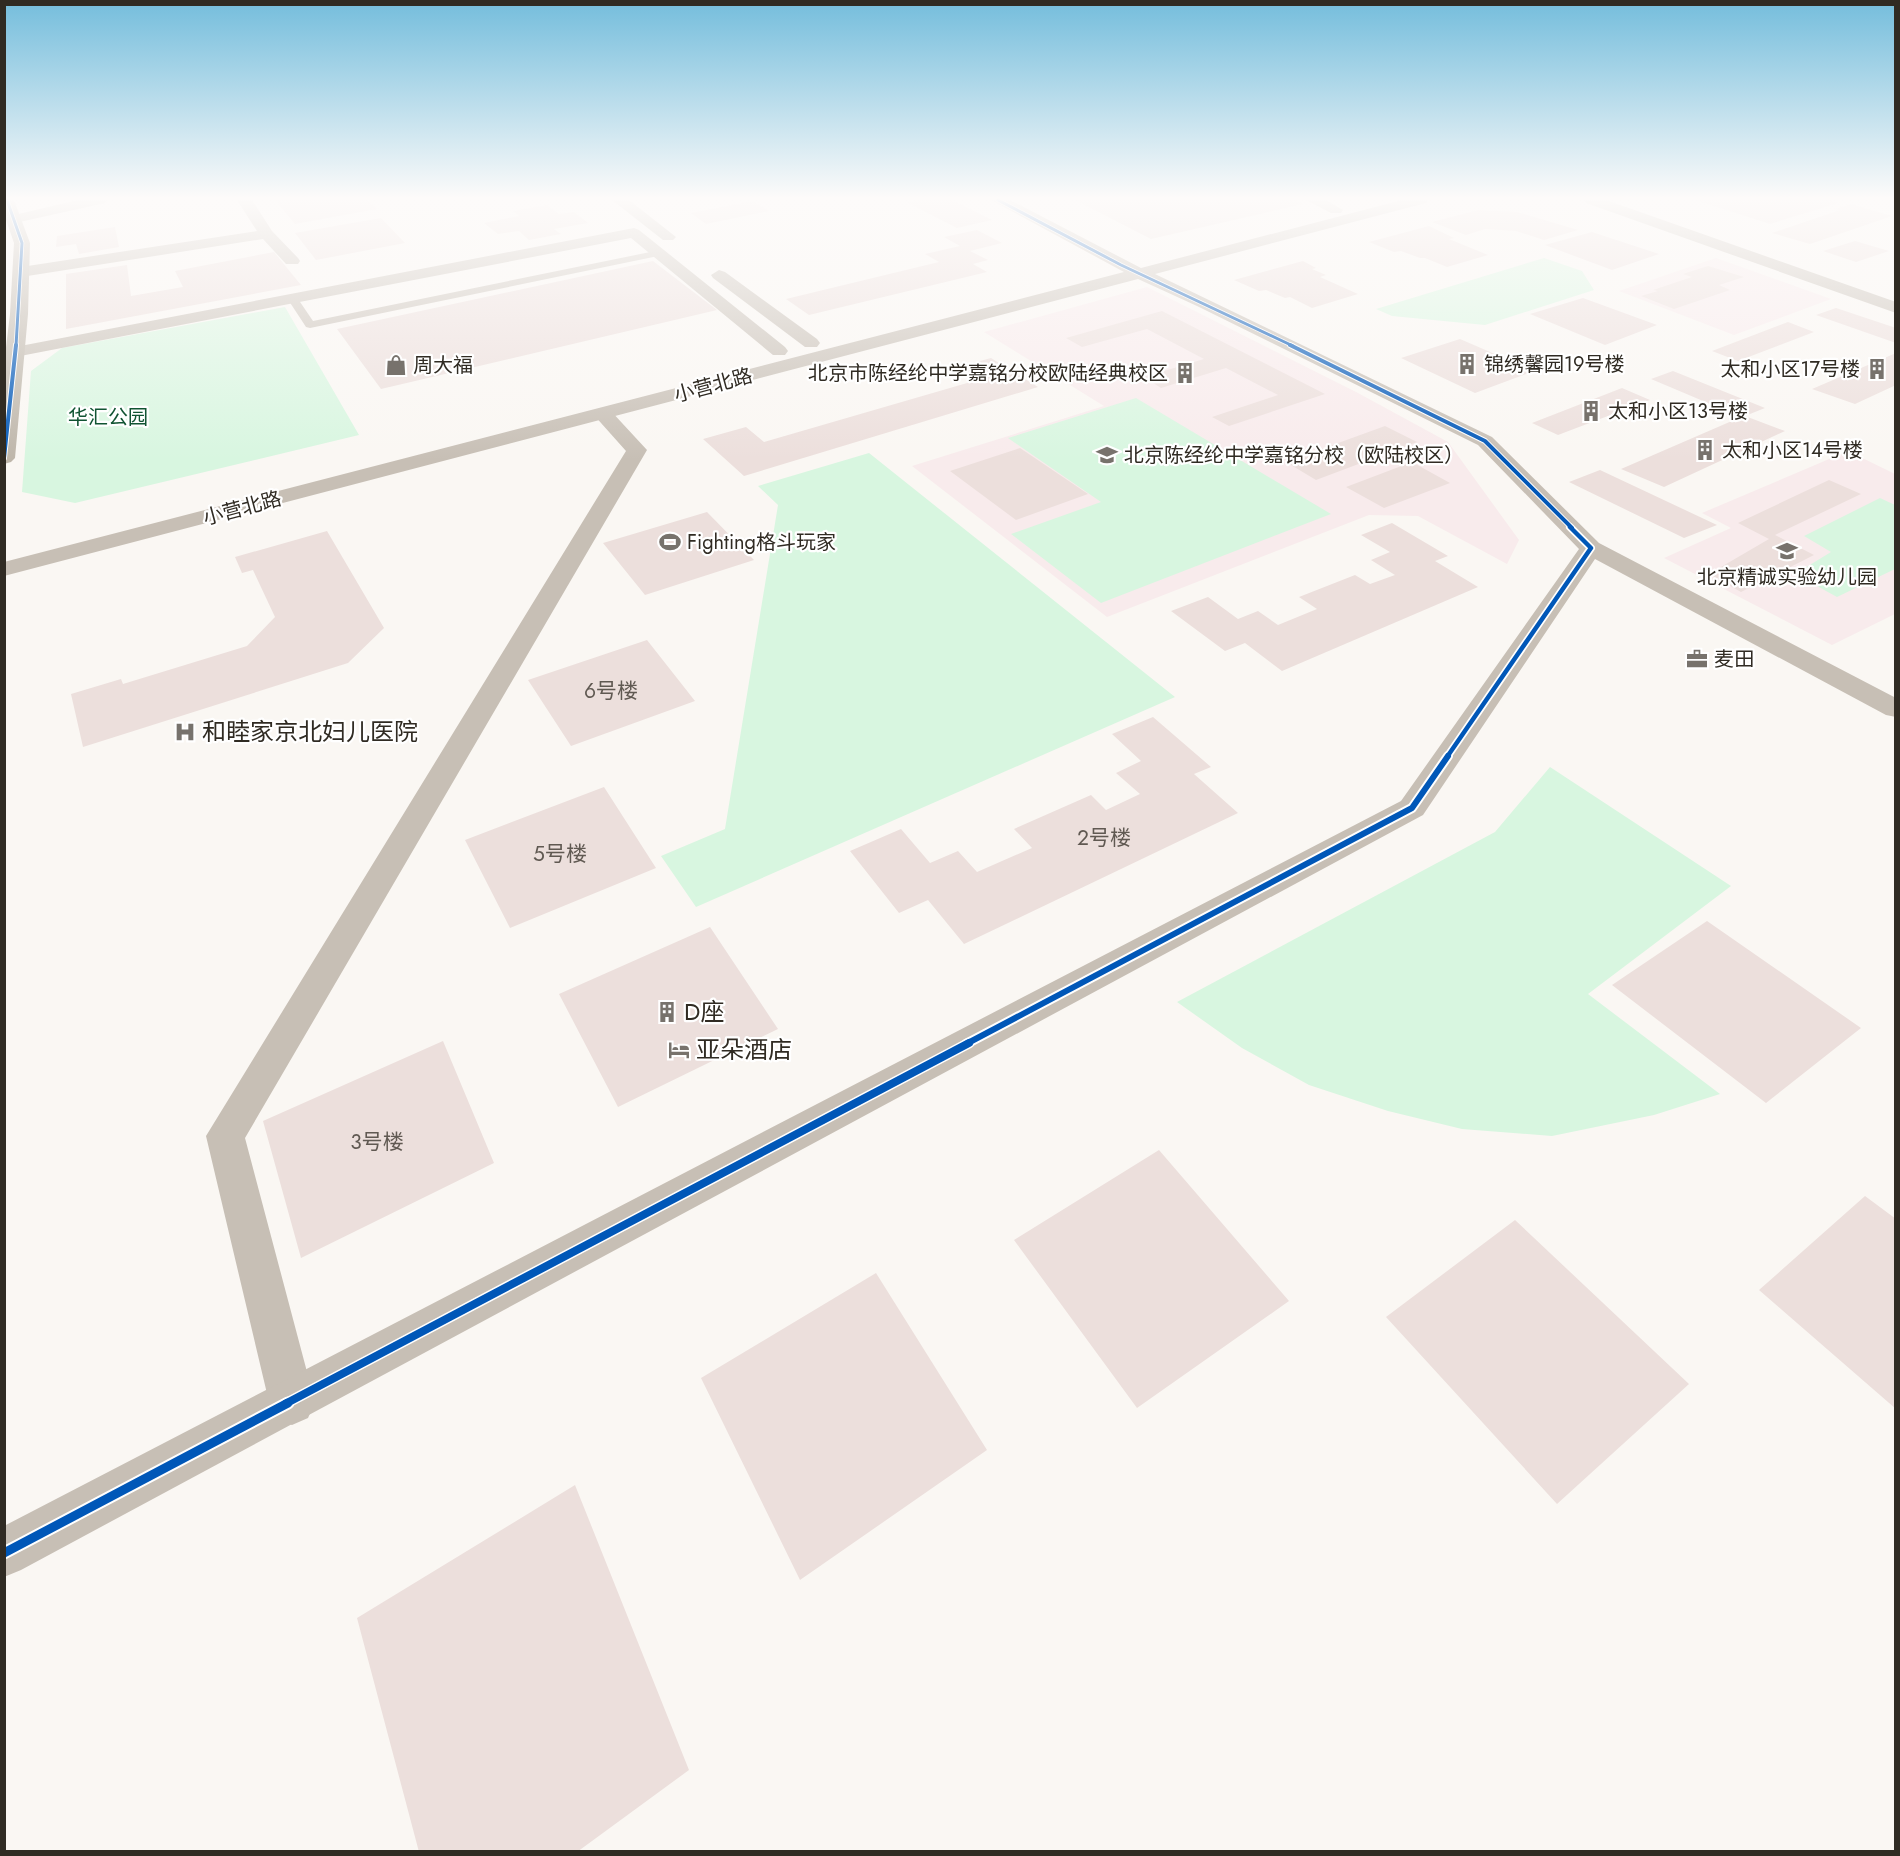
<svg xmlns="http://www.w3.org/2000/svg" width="1900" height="1856" viewBox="0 0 1900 1856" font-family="Jost,'Noto Sans SC',sans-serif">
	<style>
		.education { fill: #f8ebec }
		.green { fill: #d8f6e0 }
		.building { fill: #ecdfdc }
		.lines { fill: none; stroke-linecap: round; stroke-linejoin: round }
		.service { fill: #c7bfb5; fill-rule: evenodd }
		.minor { fill: #c7bfb5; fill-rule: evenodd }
		.tertiary { fill: #c7bfb5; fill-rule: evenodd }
		.primary { fill: #beb6aa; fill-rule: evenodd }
		.cycleway-far5-casing { stroke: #fff; stroke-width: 4.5 }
		.cycleway-far4-casing { stroke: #fff; stroke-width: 6 }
		.cycleway-far3-casing { stroke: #fff; stroke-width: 8 }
		.cycleway-far2-casing { stroke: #fff; stroke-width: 10 }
		.cycleway-far1-casing { stroke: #fff; stroke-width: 11 }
		.cycleway-casing { stroke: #fff; stroke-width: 13 }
		.cycleway-far5 { stroke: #0057b8; stroke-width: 3 }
		.cycleway-far4 { stroke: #0057b8; stroke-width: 4 }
		.cycleway-far3 { stroke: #0057b8; stroke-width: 4.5 }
		.cycleway-far2 { stroke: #0057b8; stroke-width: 6 }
		.cycleway-far1 { stroke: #0057b8; stroke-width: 8 }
		.cycleway { stroke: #0057b8; stroke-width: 9 }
		.labels { text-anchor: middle; stroke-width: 4.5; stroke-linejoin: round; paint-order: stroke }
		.far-poi-label { font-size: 20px; fill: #302b23; stroke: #fff; text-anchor: start }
		.far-street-label { font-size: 20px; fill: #302b23; stroke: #fff }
		.far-park-label { font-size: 20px; fill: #115433; stroke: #fff }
		.number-label { font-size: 21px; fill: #605952 }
		.poi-label { font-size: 24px; fill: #302b23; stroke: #fff; text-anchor: start }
	</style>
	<rect width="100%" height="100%" fill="#faf7f3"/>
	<path class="education" d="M1716,258L1831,299L1734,335L1619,291Z
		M1147,287L1358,393L1448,442L1519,540L1507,564L1418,516L1369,515L1107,617L912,466L1104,406L984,332Z
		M1848,451L1895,474V614L1832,645L1664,558L1731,528L1702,513Z"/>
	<path class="green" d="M1544,258L1582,271L1594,290L1485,325L1392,316L1376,309Z
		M285,307L359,435L75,503L22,492L31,371L62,348Z
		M1136,398L1331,514L1101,603L1011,534L1101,502L1008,438Z
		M869,453L1175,697L696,907L661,856L725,829L778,505L758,486Z
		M1880,498L1895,505V569L1837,597L1795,574L1831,552L1804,536Z
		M1550,767L1731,886L1588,994L1720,1094L1654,1115L1552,1136L1462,1129L1388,1111L1309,1085L1242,1048L1177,1002L1495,832Z"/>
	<path class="building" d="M275,200H368L377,209L295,224Z
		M918,200H952L992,220L957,228L908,203Z
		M1075,200H1296L1303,204L1151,239Z
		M1695,200H1830L1838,203L1770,224Z
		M753,201L769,211L706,224L691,213Z
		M1851,204L1892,216L1810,244L1772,233L1840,210L1836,209Z
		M547,205L559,214L574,212L588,223L554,229L561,234L529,240L519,231L498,234L484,223L519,216L513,211Z
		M1478,210L1517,212L1578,230L1544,240L1516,231L1485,229L1466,235L1432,222Z
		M381,218L405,243L316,260L295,233Z
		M1429,226L1454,238L1449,239L1488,255L1447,267L1425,258H1420L1401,251L1394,252L1369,242Z
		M115,227L119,247L79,254L76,244L56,247L57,236Z
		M977,230L1002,243L970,251L988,260L973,264L987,272L809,315L786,299L939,262L925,254L960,246L944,237Z
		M1592,232L1659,254L1612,270L1545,245Z
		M1855,241L1889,251L1856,262L1823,251Z
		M274,252L301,285L66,329V274L127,265L131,296L183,287L175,271Z
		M653,261L717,310L381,389L337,329Z
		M1303,261L1316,268L1312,269L1326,275L1320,277L1358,294L1312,308L1290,297L1285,298L1266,290L1259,291L1234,280Z
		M1708,266L1744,277L1719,285L1730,290L1674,309L1641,296L1658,291L1653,290L1692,277L1683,274Z
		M1583,298L1657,325L1605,345L1530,314Z
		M1836,308L1896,328V343L1816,315Z
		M1162,311L1325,394L1229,426L1212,417L1278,395L1226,368L1161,388L1144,377L1204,359L1147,329L1082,347L1066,338Z
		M1788,322L1814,332L1738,361L1712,351Z
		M1460,339L1534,371L1475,393L1401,358Z
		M1896,353V385L1855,404L1812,389Z
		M991,358L1038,387L744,476L703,439L746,427L764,442L974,381L954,368Z
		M1673,371L1765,408L1745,416L1785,431L1664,487L1621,469L1741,417L1651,379Z
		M1622,388L1650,400L1558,435L1532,423Z
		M1385,426L1417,442L1316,480L1286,462Z
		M1020,448L1088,494L1016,520L950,471Z
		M1412,462L1450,483L1384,508L1346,487Z
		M1600,470L1717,525L1684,538L1569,482Z
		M1829,480L1861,494L1775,535L1814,555L1741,592L1709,574L1769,539L1738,523Z
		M707,512L754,560L645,595L603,543Z
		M1392,523L1448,556L1435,561L1478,587L1282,671L1245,643L1225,651L1171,611L1208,597L1238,619L1258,611L1278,625L1317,609L1299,597L1355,575L1370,584L1395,575L1371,560L1390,552L1361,535Z
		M327,531L384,628L348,663L83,747L71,694L121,679L123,684L247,646L275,617L253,570L242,573L235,557Z
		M647,640L695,701L571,746L528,680Z
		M1153,717L1211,767L1194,774L1238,813L964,944L928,900L899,913L850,851L901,829L930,863L958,851L977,872L1032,848L1014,829L1091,795L1106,810L1140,794L1116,773L1141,761L1112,734Z
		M604,787L656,868L510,928L465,840Z
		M1707,921L1861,1028L1766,1103L1612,985Z
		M710,927L778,1029L618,1107L559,994Z
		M443,1041L494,1163L301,1258L263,1121Z
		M1159,1150L1289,1301L1137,1408L1014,1240Z
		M1865,1196L1896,1219V1409L1759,1290Z
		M1515,1220L1689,1384L1557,1504L1386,1317Z
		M876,1273L987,1450L800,1580L701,1378Z
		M575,1485L689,1770L577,1852H419L357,1618Z"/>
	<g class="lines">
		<path class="service" d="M660,250L663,251V255L310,328L306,327L287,298L296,296L313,321Z"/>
		<path class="minor" d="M237,200H252L272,231L298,258L300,261L298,264H286L263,239L21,277L13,272L21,267L257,231Z
			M612,200H629L676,237L673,240H663Z
			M1306,200H1326L1343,210L1341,213H1331Z
			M634,228L639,230L785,347L788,351L785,355H773L631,238L15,357L9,356L6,352L9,348L15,347Z
			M719,270L725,272L817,339L820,343L817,347H805L713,278L711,275Z
			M603,408L610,410L647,450L245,1138L315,1402L308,1418L292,1425L276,1418L269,1402L206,1136L626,451L593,414L596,410Z"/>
		<path class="tertiary" d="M78,200H107L105,203L15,223L8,219L10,216Z
			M991,200H1010L1141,268L1402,200H1428L1426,203L1155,274L1492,437L1599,543L1896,698V717L1886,715L1595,559L1423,815L21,1570L4,1577V1526L1401,801L1579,549L1478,445L1197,306L1138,279L4,576V562L1124,272Z
			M1584,200H1606L1896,302V313L1586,203Z"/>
		<path class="primary" d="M4,200H14L30,243L28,314L15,458L11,462L4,464V364L10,314L14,243L4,214Z"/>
		<defs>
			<path id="cycleway-far5" d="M7,200L22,243L16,346
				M998,200L1121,265L1293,346"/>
			<path id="cycleway-far4" d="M1290,345L1485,441L1572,528
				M4,458L16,345"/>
			<path id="cycleway-far3" d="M1447,757L1591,548L1570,527"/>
			<path id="cycleway-far2" d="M966,1044L1412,808L1448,756"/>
			<path id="cycleway-far1" d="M285,1404L969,1043"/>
			<path id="cycleway" d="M4,1553L288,1403"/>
		</defs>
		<use href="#cycleway-far5" class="cycleway-far5-casing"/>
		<use href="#cycleway-far4" class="cycleway-far4-casing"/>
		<use href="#cycleway-far3" class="cycleway-far3-casing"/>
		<use href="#cycleway-far2" class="cycleway-far2-casing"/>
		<use href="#cycleway-far1" class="cycleway-far1-casing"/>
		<use href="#cycleway" class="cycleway-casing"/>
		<use href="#cycleway-far5" class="cycleway-far5"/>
		<use href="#cycleway-far4" class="cycleway-far4"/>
		<use href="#cycleway-far3" class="cycleway-far3"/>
		<use href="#cycleway-far2" class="cycleway-far2"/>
		<use href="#cycleway-far1" class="cycleway-far1"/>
		<use href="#cycleway" class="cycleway"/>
	</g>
	<linearGradient id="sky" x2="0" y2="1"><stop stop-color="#74bddc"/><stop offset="0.43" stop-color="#fdfbfa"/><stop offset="1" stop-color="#fdfbfa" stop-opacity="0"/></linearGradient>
	<rect width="1900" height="460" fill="url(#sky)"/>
	<defs>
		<symbol id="building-bare" viewBox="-9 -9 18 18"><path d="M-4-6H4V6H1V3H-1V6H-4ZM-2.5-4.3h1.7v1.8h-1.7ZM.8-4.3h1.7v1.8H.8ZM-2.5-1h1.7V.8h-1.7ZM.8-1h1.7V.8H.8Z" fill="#77726c" stroke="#fff" stroke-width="2.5" paint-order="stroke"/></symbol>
		<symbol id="shop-bare" viewBox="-9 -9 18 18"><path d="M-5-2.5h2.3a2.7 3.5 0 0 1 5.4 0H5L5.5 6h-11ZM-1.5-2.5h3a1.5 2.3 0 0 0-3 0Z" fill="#77726c" stroke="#fff" stroke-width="2.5" paint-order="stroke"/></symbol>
		<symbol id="school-bare" viewBox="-9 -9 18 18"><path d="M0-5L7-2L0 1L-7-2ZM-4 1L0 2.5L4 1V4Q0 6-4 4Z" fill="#77726c" stroke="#fff" stroke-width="2.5" paint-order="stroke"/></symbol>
		<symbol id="stadium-bare" viewBox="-9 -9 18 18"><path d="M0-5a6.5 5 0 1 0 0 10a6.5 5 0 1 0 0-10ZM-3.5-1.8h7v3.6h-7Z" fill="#77726c" stroke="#fff" stroke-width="2.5" paint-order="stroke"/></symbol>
		<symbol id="office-bare" viewBox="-9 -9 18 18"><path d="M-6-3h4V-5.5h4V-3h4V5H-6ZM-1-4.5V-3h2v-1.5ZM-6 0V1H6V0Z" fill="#77726c" stroke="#fff" stroke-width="2.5" paint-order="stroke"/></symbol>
		<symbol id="hospital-bare" viewBox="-9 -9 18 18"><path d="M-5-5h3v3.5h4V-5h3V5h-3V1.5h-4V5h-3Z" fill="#77726c" stroke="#fff" stroke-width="2.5" paint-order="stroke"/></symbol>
		<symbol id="hotel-bare" viewBox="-9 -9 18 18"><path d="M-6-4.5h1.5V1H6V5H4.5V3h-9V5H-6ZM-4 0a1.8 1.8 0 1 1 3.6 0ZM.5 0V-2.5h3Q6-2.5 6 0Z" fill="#77726c" stroke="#fff" stroke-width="2.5" paint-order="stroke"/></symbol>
	</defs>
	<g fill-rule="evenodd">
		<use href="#building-bare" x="1452" y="349" width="30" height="30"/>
		<use href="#shop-bare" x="381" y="350" width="30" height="30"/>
		<use href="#building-bare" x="1862" y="354" width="30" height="30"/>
		<use href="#building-bare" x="1170" y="358" width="30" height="30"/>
		<use href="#building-bare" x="1576" y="396" width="30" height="30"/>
		<use href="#building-bare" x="1690" y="435" width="30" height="30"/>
		<use href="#school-bare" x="1092" y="440" width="30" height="30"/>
		<use href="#stadium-bare" x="655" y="527" width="30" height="30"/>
		<use href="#school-bare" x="1772" y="536" width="30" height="30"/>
		<use href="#office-bare" x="1682" y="644" width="30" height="30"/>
		<use href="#hospital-bare" x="170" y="717" width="30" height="30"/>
		<use href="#building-bare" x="652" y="997" width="30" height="30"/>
		<use href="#hotel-bare" x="664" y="1035" width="30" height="30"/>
	</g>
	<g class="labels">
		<g class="far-poi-label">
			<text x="1484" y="371">锦绣馨园19号楼</text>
			<text x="413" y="372">周大福</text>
			<text x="1860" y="376" text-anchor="end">太和小区17号楼</text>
			<text x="1168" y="380" text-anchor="end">北京市陈经纶中学嘉铭分校欧陆经典校区</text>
			<text x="1608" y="418">太和小区13号楼</text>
			<text x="1722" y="457">太和小区14号楼</text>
			<text x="1124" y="462">北京陈经纶中学嘉铭分校（欧陆校区）</text>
			<text x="687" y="549">Fighting格斗玩家</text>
			<text x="1787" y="584" text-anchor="middle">北京精诚实验幼儿园</text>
			<text x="1714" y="666">麦田</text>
		</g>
		<g class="far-street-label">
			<text transform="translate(713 385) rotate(-15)" y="7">小营北路</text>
			<text transform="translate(242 508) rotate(-15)" y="7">小营北路</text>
		</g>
		<g class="far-park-label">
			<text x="108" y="424">华汇公园</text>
		</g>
		<g class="number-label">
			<text x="611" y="698">6号楼</text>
			<text x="1104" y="845">2号楼</text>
			<text x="560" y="861">5号楼</text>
			<text x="377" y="1149">3号楼</text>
		</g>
		<g class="poi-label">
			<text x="202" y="740">和睦家京北妇儿医院</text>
			<text x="684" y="1020">D座</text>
			<text x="696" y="1058">亚朵酒店</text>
		</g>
	</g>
	<rect width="1900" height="1856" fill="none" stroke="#302b23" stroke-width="12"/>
</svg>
